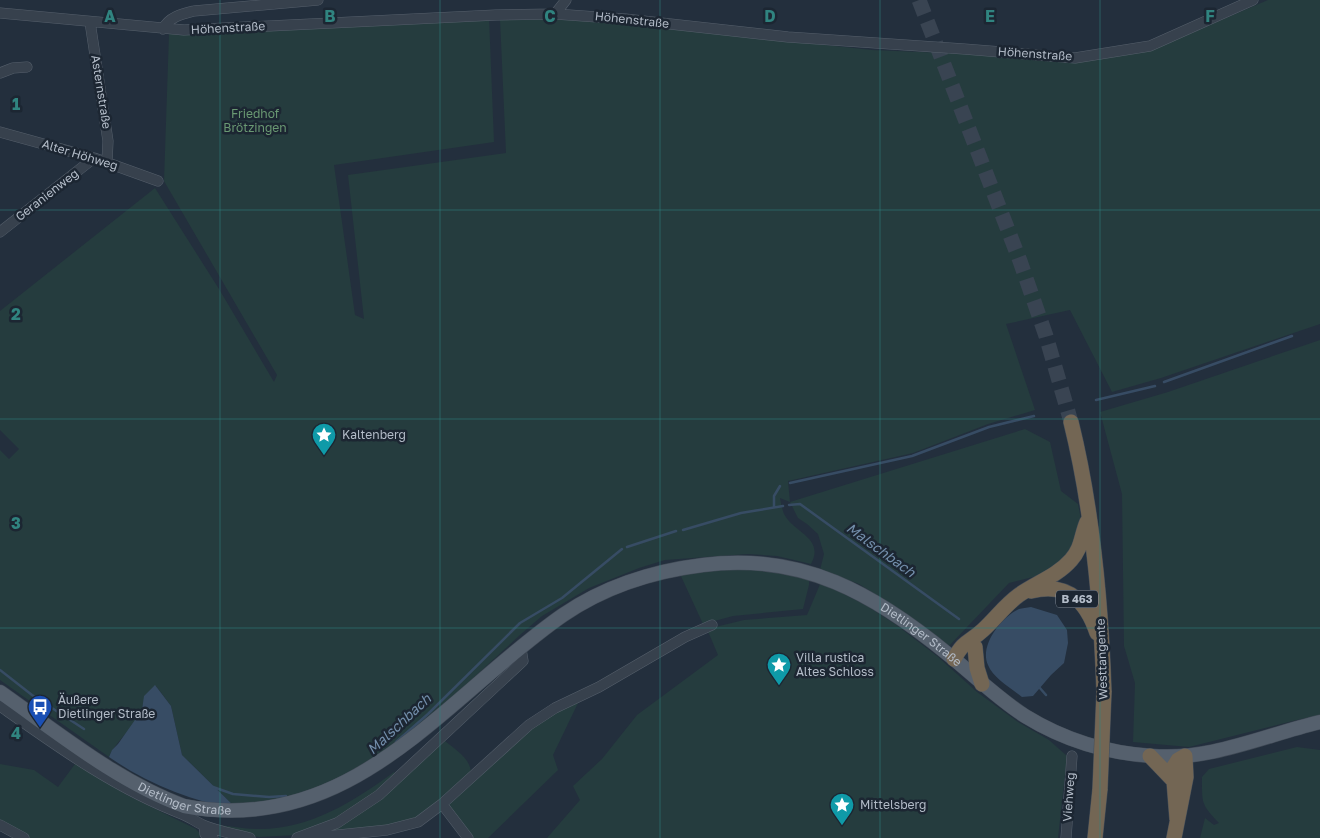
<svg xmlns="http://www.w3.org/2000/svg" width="1320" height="838" viewBox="0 0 1320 838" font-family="'Golos Text',sans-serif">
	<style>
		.green { fill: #253c3e }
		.water { fill: #374c64 }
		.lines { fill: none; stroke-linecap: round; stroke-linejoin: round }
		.stream { stroke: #374c64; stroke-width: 2.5 }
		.highway-tunnel { stroke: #394452; stroke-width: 15; stroke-dasharray: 15 8; stroke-linecap: butt }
		.minor-casing { stroke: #555f6b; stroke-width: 11 }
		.major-casing { stroke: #404a56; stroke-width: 15 }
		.highway-casing { stroke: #424c58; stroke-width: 16 }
		.minor { stroke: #37414d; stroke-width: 10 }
		.major { stroke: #55606d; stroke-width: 14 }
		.highway { stroke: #736654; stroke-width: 15 }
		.highway-bridge-casing { stroke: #424c58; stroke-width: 16; stroke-linecap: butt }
		.highway-bridge { stroke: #736654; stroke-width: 15 }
		.grid { fill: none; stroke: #308480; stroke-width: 1; stroke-opacity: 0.55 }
		.labels { text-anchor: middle; stroke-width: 5; stroke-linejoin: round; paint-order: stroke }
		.shield { fill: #1c2632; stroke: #868f9b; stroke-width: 1 }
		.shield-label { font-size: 11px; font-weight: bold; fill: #b3bcc8 }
		.street-label { font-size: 12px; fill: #b3bcc8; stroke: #1c2632 }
		.park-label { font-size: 12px; fill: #6a9973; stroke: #1c2632 }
		.poi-label { font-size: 12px; fill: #b3bcc8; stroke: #1c2632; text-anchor: start }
		.water-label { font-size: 14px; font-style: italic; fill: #738eab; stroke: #1c2632 }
		.grid-label { font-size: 16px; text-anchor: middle; font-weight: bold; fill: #308480; stroke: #1c2632; stroke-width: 5; stroke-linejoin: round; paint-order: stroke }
	</style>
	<rect width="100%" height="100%" fill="#232f3d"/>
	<path class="green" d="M1268,0H1320V324L1161,378L1112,392L1070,310L1006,324L1035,410L988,424L913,453L788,481L790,502L1025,429L1050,442L1061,491L1078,504L1081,519L1069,557L1041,575L1009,583L948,647L897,608L859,584L820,570L824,554L818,534L807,524L798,518L790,502L780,498C781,503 782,509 784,514C794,533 825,538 811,564L777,556L748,554L665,560L639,568L589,588L542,616L521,634L433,715L351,783L237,809L182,755L171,706L156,686C143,696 147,694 142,708C137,726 116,740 109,757L0,680V450L9,459L19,449L0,430V311L155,188L219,289L274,382L277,375L164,181L169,34L489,17L494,142L334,165L355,315L364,319L348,175L506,153L500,19H563L621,23L872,50L969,54L1075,63L1156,48Z
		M1320,340V715L1297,720L1189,747L1133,742L1135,683L1124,646L1122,494L1100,412L1168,392Z
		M735,568L766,569L809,580V585L803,609L733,616L703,624L680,574Z
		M821,582L867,606L895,624L937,656L977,692L1018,722L1049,740L1067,756L1058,838H547L580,800L573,786L602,759L637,715L718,655L707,629L744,620L807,615Z
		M577,701L578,703L553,755L558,770L488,838H471L448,804L536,722Z
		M445,741C457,751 472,759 471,776L425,814L406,823L325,832Z
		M1297,747L1320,750V838H1200L1205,818L1214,825L1219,823C1201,804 1202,804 1202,777L1209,769Z
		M0,764L34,770L58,787L75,764L127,795L196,829L202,836L198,838H29L0,822Z
		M394,772L396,775L391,781L336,820L296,835L259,837L235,833L218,825C231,826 244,829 257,829C309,830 353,802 394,772Z"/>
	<path class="water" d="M1031,607L1057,615L1067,630L1068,643L1064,663L1051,675L1033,696L1022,697C1011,688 993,678 988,665C979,646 1001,617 1019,609C1022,608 1027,608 1031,607Z
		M155,685L171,706L182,755L237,809C191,801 148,784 109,757L112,750L118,744L142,710L144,696Z"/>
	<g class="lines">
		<path class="stream" d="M1164,382L1292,336
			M1096,400L1155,386
			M790,483L912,456L989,427L1034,416
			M789,505L800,504L959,619
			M774,507V496L780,486
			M683,530L741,513L783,506
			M627,547L676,531
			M0,670L32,695L84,729
			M1039,687L1046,695
			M396,742L428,714L520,623L562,598L622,549
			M213,787L233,794L269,797L286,796"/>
		<path class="highway-tunnel" d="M919,0L1020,261L1046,336L1071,422"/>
		<defs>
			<path id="minor" d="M0,13L184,30L496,15L555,14L625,19L788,37L964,49L1075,58L1150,46L1253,0
				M555,14L566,0
				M90,22L108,141L107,162
				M163,29C169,17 182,14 194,11L318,0
				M0,73L13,68L27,67
				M0,132L94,158L158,181
				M0,232L94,158
				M0,706C58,747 116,789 182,814C190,817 196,822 203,825C217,831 235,834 250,838
				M442,804L468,838
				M0,825L24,838
				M204,826L205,834L213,838
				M316,832L319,836H329L387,830L418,822L442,804L529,725L555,708L599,687L685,637L712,625
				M297,838L337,823L379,795L523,661L521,649
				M1066,838L1072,756"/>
			<g id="major">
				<path id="s1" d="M0,692C57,732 118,782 184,806C352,838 446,696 563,615C604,587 654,571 703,565C802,552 875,594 949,655C974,675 997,698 1025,716C1064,740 1106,753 1152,756C1210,761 1265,735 1320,722"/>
			</g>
			<path id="highway" d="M1071,422C1093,511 1101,601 1104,692
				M1031,591C1067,582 1086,600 1097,633
				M975,647L977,668L982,684
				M954,659C964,640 969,643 983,630C996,618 1005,605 1019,595C1036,583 1057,576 1071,560C1082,548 1081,536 1087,522
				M1150,756L1174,781
				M1095,838L1100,789
				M1174,838L1186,777L1185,756L1178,760L1173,768L1177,819"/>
		</defs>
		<use href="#minor" class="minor-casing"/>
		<use href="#major" class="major-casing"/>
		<use href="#highway" class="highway-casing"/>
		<use href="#minor" class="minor"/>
		<use href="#major" class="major"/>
		<use href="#highway" class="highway"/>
		<defs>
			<path id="highway-bridge" d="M1100,789L1104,692"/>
		</defs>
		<use href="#highway-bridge" class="highway-bridge-casing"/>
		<use href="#highway-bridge" class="highway-bridge"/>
	</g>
	<path class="grid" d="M220,0V838M440,0V838M660,0V838M880,0V838M1100,0V838M0,210H1320M0,419H1320M0,628H1320"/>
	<defs>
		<symbol id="sight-pin" viewBox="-11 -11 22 30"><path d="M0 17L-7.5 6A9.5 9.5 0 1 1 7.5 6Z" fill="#0f9aa8" stroke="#1c2632"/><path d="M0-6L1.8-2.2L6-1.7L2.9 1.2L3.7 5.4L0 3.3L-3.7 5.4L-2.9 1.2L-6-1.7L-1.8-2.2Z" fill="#fff"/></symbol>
		<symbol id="bus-pin" viewBox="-11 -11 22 30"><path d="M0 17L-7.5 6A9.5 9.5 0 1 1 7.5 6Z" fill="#1a4fb4" stroke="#1c2632"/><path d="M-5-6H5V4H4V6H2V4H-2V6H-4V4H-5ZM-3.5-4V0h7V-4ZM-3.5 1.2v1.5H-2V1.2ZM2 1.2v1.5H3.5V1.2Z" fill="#fff"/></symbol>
	</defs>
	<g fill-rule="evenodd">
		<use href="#sight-pin" x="310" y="421" width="28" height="38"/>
		<use href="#sight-pin" x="765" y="651" width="28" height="38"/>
		<use href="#bus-pin" x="26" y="693" width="28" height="38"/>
		<use href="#sight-pin" x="828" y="791" width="28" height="38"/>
	</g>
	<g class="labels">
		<rect class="shield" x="1056" y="590.5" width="42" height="17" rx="4"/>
		<g class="shield-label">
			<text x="1077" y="603">B 463</text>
		</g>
		<g class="street-label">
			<text transform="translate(632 20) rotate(6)" y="4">Höhenstraße</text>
			<text transform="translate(228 28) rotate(-3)" y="4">Höhenstraße</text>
			<text transform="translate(1035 54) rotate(4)" y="4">Höhenstraße</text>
			<text transform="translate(101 92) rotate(81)" y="4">Asternstraße</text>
			<text transform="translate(80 155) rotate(17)" y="4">Alter Höhweg</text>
			<text transform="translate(47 195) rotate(-38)" y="4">Geranienweg</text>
			<text dy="4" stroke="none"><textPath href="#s1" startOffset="1044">Dietlinger Straße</textPath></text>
			<text transform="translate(1102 659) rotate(-92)" y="4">Westtangente</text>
			<text transform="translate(1069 797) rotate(-86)" y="4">Viehweg</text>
			<text dy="4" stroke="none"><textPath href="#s1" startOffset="216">Dietlinger Straße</textPath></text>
		</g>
		<g class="park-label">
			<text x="255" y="118">Friedhof<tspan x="255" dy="14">Brötzingen</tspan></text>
		</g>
		<g class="poi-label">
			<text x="342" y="439">Kaltenberg</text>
			<text x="796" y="662">Villa rustica<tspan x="796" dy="14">Altes Schloss</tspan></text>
			<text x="58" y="704">Äußere<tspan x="58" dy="14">Dietlinger Straße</tspan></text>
			<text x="860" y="809">Mittelsberg</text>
		</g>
		<g class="water-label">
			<text transform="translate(881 550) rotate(36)" y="5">Malschbach</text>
			<text transform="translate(399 724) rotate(-43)" y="5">Malschbach</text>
		</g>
	</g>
	<g class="grid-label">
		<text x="110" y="22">A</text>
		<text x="330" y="22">B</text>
		<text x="550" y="22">C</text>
		<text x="770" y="22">D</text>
		<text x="990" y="22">E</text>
		<text x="1210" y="22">F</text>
		<text x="16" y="110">1</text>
		<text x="16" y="320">2</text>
		<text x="16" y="529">3</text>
		<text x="16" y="739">4</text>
	</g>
</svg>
